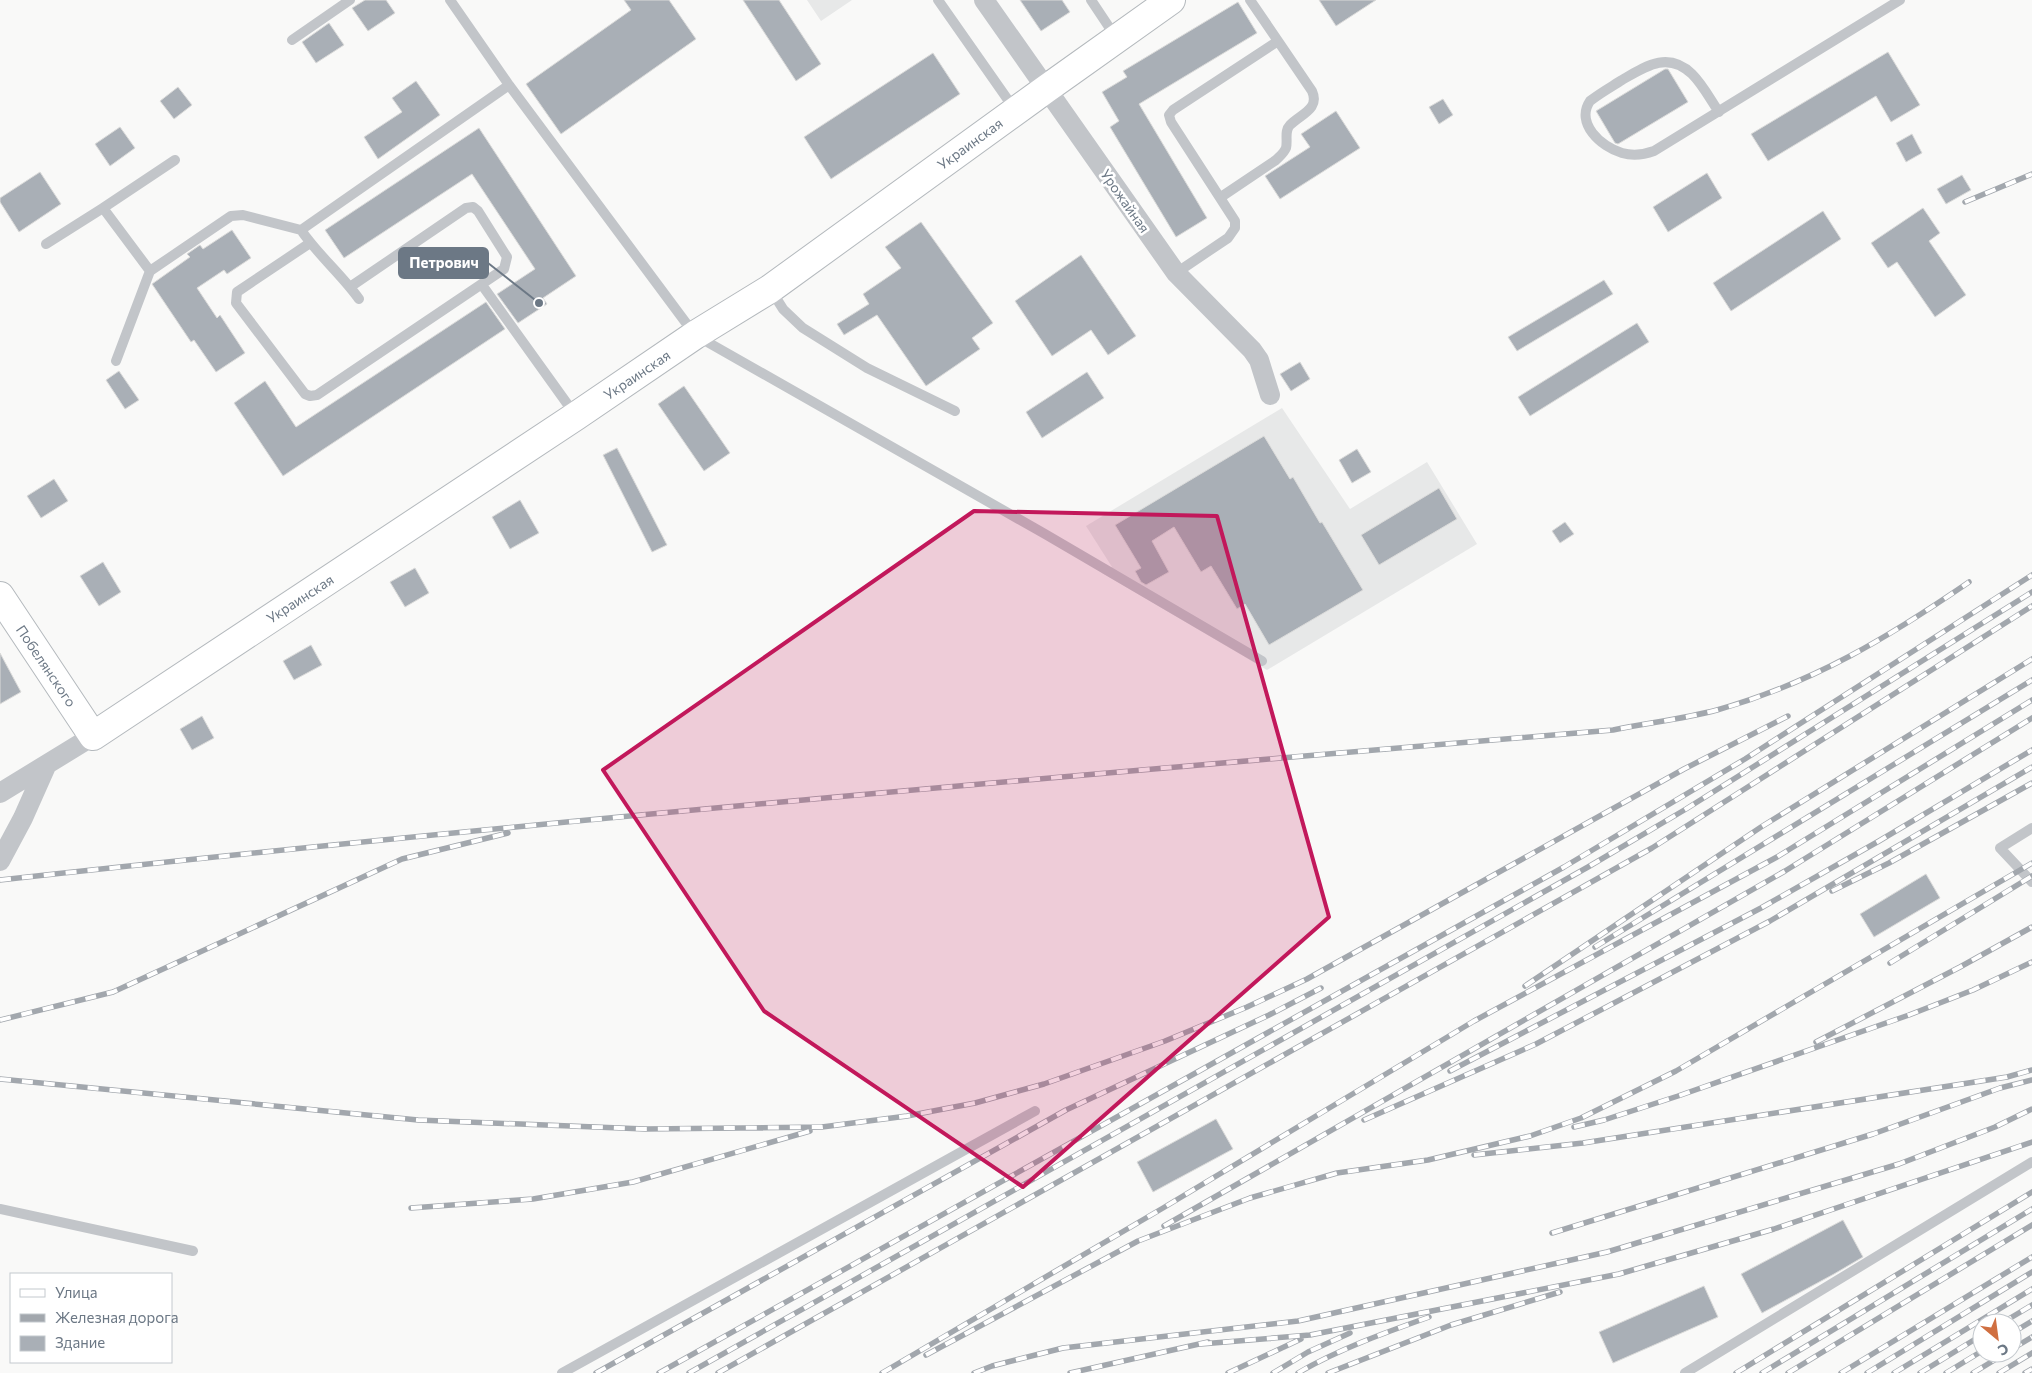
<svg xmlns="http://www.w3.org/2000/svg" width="2032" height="1373" viewBox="0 0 2032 1373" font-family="Commissioner,sans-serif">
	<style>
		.built { fill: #e7e8e8 }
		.building { fill: #a9afb6; stroke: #dbdbda }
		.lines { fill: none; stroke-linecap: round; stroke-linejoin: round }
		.secondary-casing { stroke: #b4b9bd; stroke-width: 30 }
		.lane { stroke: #c2c5c9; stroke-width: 10 }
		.street { stroke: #c2c5c9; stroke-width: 20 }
		.secondary { stroke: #fff; stroke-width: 28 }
		.rail-casing { stroke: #a2a7ad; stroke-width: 5.5 }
		.rail { stroke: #fff; stroke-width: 4; stroke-dasharray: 11; stroke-linecap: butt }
		.marked { fill: #c2185b; fill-opacity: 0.2; stroke: #c2185b; stroke-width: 4; stroke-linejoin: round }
		.labels { text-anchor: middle; stroke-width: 5; stroke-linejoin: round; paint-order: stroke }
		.street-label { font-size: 14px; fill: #6c7885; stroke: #fff }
		.leader { fill: none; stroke: #6c7885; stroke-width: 2 }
		.callout-dot { fill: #6c7885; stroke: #fff; stroke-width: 2 }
		.callout { fill: #6c7885; stroke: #6c7885; stroke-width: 2 }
		.callout-label { font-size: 15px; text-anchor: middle; font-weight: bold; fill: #fff }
	</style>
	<rect width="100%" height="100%" fill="#f9f9f8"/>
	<path class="built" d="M807,0H852L821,21Z
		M1282,408L1350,509L1427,462L1477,544L1267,670L1102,573L1112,567L1086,526Z"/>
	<path class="building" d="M365,0H386L395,13L368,31L352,8Z
		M624,0H669L696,39L561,134L526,84L631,10Z
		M743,0H779L821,64L796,81Z
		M1020,0H1062L1070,12L1041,31Z
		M1319,0H1376L1336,26Z
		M1238,2L1257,33L1139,104L1207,218L1176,237L1110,127L1119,121L1102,92L1127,77L1123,71Z
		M329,23L344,45L316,63L302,42Z
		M1888,52L1920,105L1891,122L1876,96L1768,161L1751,134Z
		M933,53L960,94L831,179L804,137Z
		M1665,69H1668L1688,102L1618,144L1615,143L1596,111Z
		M416,81L440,115L378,159L364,137L402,112L392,98Z
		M178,87L192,105L174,119L160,101Z
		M1443,99L1453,115L1439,124L1429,107Z
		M1336,111L1360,148L1280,199L1265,176L1310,147L1301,134Z
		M120,127L135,148L110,166L95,144Z
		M479,128L576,276L543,298L547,304L518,323L497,294L535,269L472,174L344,258L325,230Z
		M1912,134L1922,153L1906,162L1896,143Z
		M40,172L61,204L19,232L0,202V198Z
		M1707,173L1722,198L1668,232L1653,207Z
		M1962,175L1971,190L1946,204L1937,189Z
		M1923,208L1940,233L1929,241L1966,295L1935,317L1897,262L1888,268L1871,243Z
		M1823,211L1841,239L1731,311L1713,283Z
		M921,222L993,323L972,338L980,349L926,386L877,315L844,335L837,324L869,304L863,294L901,268L885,247Z
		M232,230L251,258L227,274L224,270L197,288L217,318L220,315L245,353L216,372L194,340L191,342L152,284L190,257L187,254L200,245L203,249Z
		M1081,255L1136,336L1108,355L1091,330L1052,356L1015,301Z
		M1604,280L1613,294L1517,351L1508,337Z
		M486,302L505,329L283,476L234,403L265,381L296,427Z
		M1637,323L1649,342L1530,416L1518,397Z
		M1300,362L1310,379L1291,391L1280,374Z
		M119,371L139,400L125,409L106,380Z
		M1087,372L1104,398L1042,438L1026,412Z
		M684,386L730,453L704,471L658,404Z
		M1264,436L1290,479L1293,477L1320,523L1322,522L1363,590L1269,645L1245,604L1237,609L1211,566L1201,572L1174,527L1152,541L1169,572L1146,585L1141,582L1135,571L1141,568L1115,525Z
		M617,448L667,545L652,552L603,455Z
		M1357,449L1371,472L1352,483L1339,460Z
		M54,479L68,501L41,518L27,496Z
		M1439,488L1457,519L1379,565L1361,535Z
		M520,500L539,533L510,549L492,517Z
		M1565,522L1574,534L1560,543L1552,531Z
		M103,562L121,592L99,606L80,576Z
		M415,568L429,593L405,607L390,582Z
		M311,645L322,665L294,680L283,661Z
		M0,653L21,692L0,704Z
		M202,716L214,738L192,750L180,729Z
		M1926,874L1940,898L1874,937L1860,914Z
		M1216,1119L1233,1149L1153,1192L1137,1162Z
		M1843,1220L1863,1257L1834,1274L1762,1313L1741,1274Z
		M1704,1286L1718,1317L1613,1363L1599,1332Z"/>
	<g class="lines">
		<defs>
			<path id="secondary" d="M0,596L93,736L576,416L695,335L770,289L1046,89L1171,0"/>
		</defs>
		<use href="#secondary" class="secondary-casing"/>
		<path class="lane" d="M450,0L509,85
			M938,0L1015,110
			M1091,0L1117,39
			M292,40L350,0
			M1719,112C1710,99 1703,85 1692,74C1668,51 1646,66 1622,80C1611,87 1600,93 1590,101C1575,123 1601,147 1622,153C1633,156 1643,155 1654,151L1900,0
			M1221,197L1276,160C1280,156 1284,153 1286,148C1288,140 1284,131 1290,125C1301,114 1320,109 1312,91L1278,41
			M310,243L237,292L236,303L305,394L310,396L317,395L504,269L507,257L478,211L473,207L466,208L350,287
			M46,244L103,208
			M150,271L103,208L175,160
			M1176,273L1228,238L1235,228V221L1171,122L1169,115L1173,110L1278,41L1250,0
			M482,285L576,416
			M771,290L783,309L803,328L867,368L955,411
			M359,299C342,275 318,255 301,230L509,85L695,335L1045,534L1262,661
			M116,361L150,271L231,216L243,215L301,230
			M2032,828L2000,848L2032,882
			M0,1209L193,1251
			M562,1373L1035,1111
			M1685,1373L2032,1162"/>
		<path class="street" d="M984,0L1176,273L1252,350L1259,360L1270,395
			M0,793L93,736
			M0,861L23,818L47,764"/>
		<use href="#secondary" class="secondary"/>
		<defs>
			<path id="rail" d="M1965,202L2032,174
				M0,880C537,821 1075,775 1613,730C1647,723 1683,719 1717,710C1813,683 1889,637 1969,582
				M1832,891L1889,863L2032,783
				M1595,947L2032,680
				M1890,963L2032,876
				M1525,986L1761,827L2032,659
				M0,1020L113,992L402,859L508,833
				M1816,1042L1960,967L2032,927
				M1450,1071L1761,908L1879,841L2032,750
				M0,1079L418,1120L645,1129L822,1127L907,1116L975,1103L1044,1084L1165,1041L1247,1007L1307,979L1684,769L1788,716
				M1364,1120L1536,1044L1770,921L2032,767
				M1574,1127L1604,1120L1678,1096L1909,1015L1973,990L2032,962
				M1474,1155L1583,1143L2007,1077L2032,1070
				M411,1208L533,1199L633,1182L810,1131
				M1164,1226L1785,871L2032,718
				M1552,1233L1873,1134L2000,1088L2032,1080
				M2002,1323L2032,1305
				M2012,1333L2032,1321
				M1201,1344L1310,1335L1619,1274L1774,1229L2032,1142
				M2012,1349L2032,1337
				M926,1355L1138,1241L1250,1198L1337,1173L1428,1160L1530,1136L1581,1118L1676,1071L2032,863
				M596,1373L1066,1110L1269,1015L1321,988
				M659,1373L1564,867L1745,759L2032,575
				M689,1373L1588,867L1686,809L2032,592
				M718,1373L1652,848L2032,606
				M882,1373L1163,1208L1474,1021L1777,857L2032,700
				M974,1373L992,1366L1063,1348L1298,1321L1607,1252L1899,1164L1995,1127L2032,1109
				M1070,1373L1208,1342
				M1228,1373L1301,1339
				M1273,1373L1308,1352L1350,1333
				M1298,1373C1339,1349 1384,1333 1429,1317
				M1328,1373L1451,1325L1560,1292
				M1736,1373L2032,1192
				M1762,1373L2032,1209
				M1788,1373L2032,1225
				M1841,1373L2032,1257
				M1867,1373L2032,1272
				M1894,1373L2032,1289
				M1920,1373L1982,1335
				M1946,1373L1982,1351
				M1973,1373L2006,1353
				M1999,1373L2032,1353
				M2025,1373L2032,1369"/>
		</defs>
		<use href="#rail" class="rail-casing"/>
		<use href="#rail" class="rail"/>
	</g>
	<path class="marked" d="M974,511L1217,516L1329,917L1023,1187L764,1011L603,770Z"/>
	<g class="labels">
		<g class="street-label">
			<text transform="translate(970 144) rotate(-36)" y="5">Украинская</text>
			<text transform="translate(1125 201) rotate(55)" y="5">Урожайная</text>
			<text transform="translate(637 375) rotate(-34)" y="5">Украинская</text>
			<text transform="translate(300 599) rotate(-33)" y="5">Украинская</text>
			<text transform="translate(46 666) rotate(56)" y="5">Побелянского</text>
		</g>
	</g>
	<path class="leader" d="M539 303L488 263"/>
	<circle class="callout-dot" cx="539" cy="303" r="5"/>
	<rect class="callout" x="399" y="248" width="89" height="30" rx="5"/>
	<g class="callout-label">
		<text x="444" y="268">Петрович</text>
	</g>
	<rect x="10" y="1273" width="162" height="90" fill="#ffffff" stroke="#c4c9ce"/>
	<rect x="20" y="1289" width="25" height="8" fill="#ffffff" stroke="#c4c9ce"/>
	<text x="55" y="1298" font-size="15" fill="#6c7885">Улица</text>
	<rect x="20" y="1314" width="25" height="8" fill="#a2a7ad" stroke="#c4c9ce"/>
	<text x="55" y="1323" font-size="15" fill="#6c7885">Железная дорога</text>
	<rect x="20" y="1336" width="25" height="15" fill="#a9afb6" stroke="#c4c9ce"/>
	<text x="55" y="1348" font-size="15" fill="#6c7885">Здание</text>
	<g transform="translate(1997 1338) rotate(151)"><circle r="24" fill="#ffffff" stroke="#c4c9ce"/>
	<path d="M0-4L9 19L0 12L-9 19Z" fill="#d06f41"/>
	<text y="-8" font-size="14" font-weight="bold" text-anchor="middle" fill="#6c7885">С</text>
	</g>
</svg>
